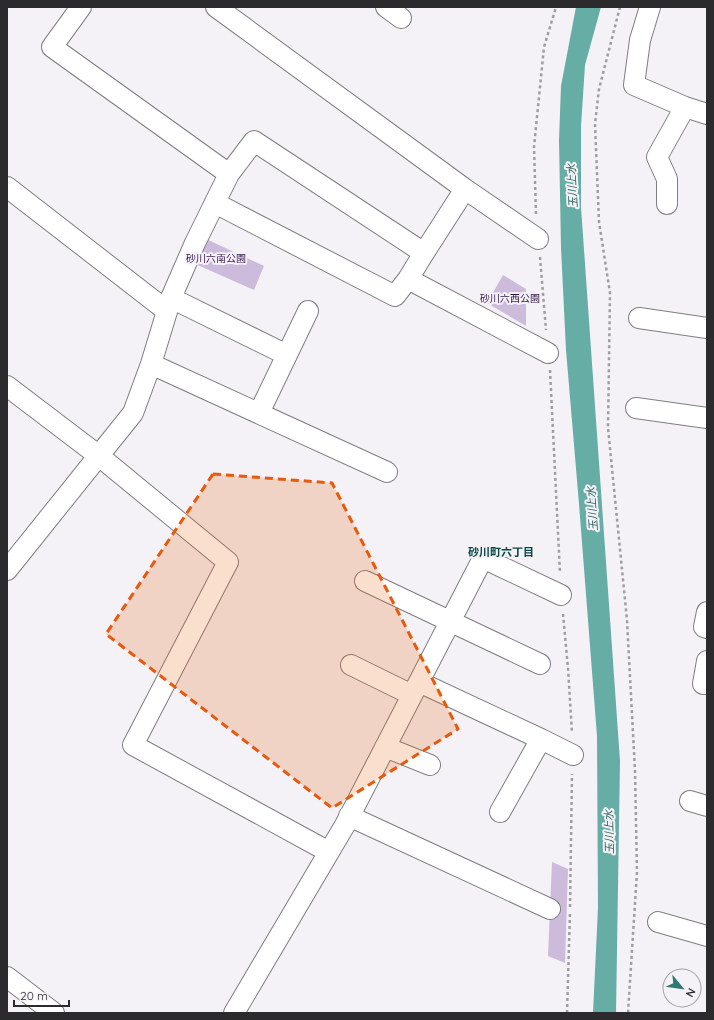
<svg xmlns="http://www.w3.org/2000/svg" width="714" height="1020" viewBox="0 0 714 1020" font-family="Quicksand,'Noto Sans JP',sans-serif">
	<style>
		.green { fill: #cdbbdc }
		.water { fill: #65ada5 }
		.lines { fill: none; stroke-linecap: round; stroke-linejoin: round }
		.minor-casing { stroke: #807e82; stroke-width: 22 }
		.path { stroke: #9f9da0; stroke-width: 2.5; stroke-dasharray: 3 3; stroke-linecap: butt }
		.minor { stroke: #fff; stroke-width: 20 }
		.marked { fill: #e8590c; fill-opacity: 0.2; stroke: #e8590c; stroke-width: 3; stroke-dasharray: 8 5; stroke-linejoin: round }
		.labels { text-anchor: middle; stroke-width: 4; stroke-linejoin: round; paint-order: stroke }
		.park-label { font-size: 10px; fill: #3b1650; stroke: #f4f2f6 }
		.water-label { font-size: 11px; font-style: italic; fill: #26615b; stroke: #f4f2f6 }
		.neighbourhood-label { font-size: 11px; font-weight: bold; fill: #074742; stroke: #f4f2f6 }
	</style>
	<rect width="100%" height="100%" fill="#f4f2f6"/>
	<path class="green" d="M204,238L264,266L254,290L193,263Z
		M503,275L526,289V326L487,303Z
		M552,862L568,869L565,963L548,956Z"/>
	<path class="water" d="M576,7H601L585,65L581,126V207L620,761L616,1013H593L598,908L597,736L579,504L566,350L561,248L559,140L561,86Z"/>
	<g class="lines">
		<defs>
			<path id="minor" d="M81,7L52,47L229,174
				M216,7L465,189L538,239
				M386,7L401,18
				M650,7L640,40L634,85L685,107L707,114
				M7,187L167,311
				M215,203L395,296L408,279L424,253
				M667,204V179L657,157L685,107
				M408,279L548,353
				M171,298L287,355
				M639,318L707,328
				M151,364L387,472
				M7,386L99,456L228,562L133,745L329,852
				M636,408L707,418
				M259,413L308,311
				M7,570L133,413L151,364L171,298L195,243L229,174L254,141L424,253L465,189
				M365,581L540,664
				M707,612L704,627L707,628
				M707,661L703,684H707
				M351,665L412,695
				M419,682L541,739L500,812
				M541,739L573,755
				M385,747L430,765
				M690,801L707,806
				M349,816L550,909
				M658,922L707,936
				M7,977L54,1013
				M234,1013L345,825L483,558L561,595"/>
		</defs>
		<use href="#minor" class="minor-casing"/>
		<path class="path" d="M620,7L599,89L595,124L599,222L610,293L608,428L627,620L635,771L637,872L628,1013
			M536,214L534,147L544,47L556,7
			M540,257L546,330
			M550,370L560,573
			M563,614L568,668L572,733
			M570,907L572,774
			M567,1013L570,912"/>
		<use href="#minor" class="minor"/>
	</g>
	<path class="marked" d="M213,474L332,483L458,729L332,808L106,634Z"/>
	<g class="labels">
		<g class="park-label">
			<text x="216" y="262">砂川六南公園</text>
			<text x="510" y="302">砂川六西公園</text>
		</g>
		<g class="water-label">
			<text transform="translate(572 186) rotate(-93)" y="4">玉川上水</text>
			<text transform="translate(592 509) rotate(-94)" y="4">玉川上水</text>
			<text transform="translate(609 832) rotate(-91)" y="4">玉川上水</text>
		</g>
		<g class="neighbourhood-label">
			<text x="501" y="556">砂川町六丁目</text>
		</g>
	</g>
	<rect width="714" height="1020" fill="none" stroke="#2b2a2c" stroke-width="16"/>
	<g transform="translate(682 988) rotate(119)"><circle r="19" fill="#f4f2f6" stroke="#a4a2a5"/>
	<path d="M0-3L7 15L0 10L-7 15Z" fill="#307871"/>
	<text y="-6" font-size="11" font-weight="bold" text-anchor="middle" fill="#2b2a2c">N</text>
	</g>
	<path d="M14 1000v6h55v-6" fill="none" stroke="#2b2a2c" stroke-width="2"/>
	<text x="20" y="1000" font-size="12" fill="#2b2a2c" stroke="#f4f2f6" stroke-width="3" paint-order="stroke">20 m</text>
</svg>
